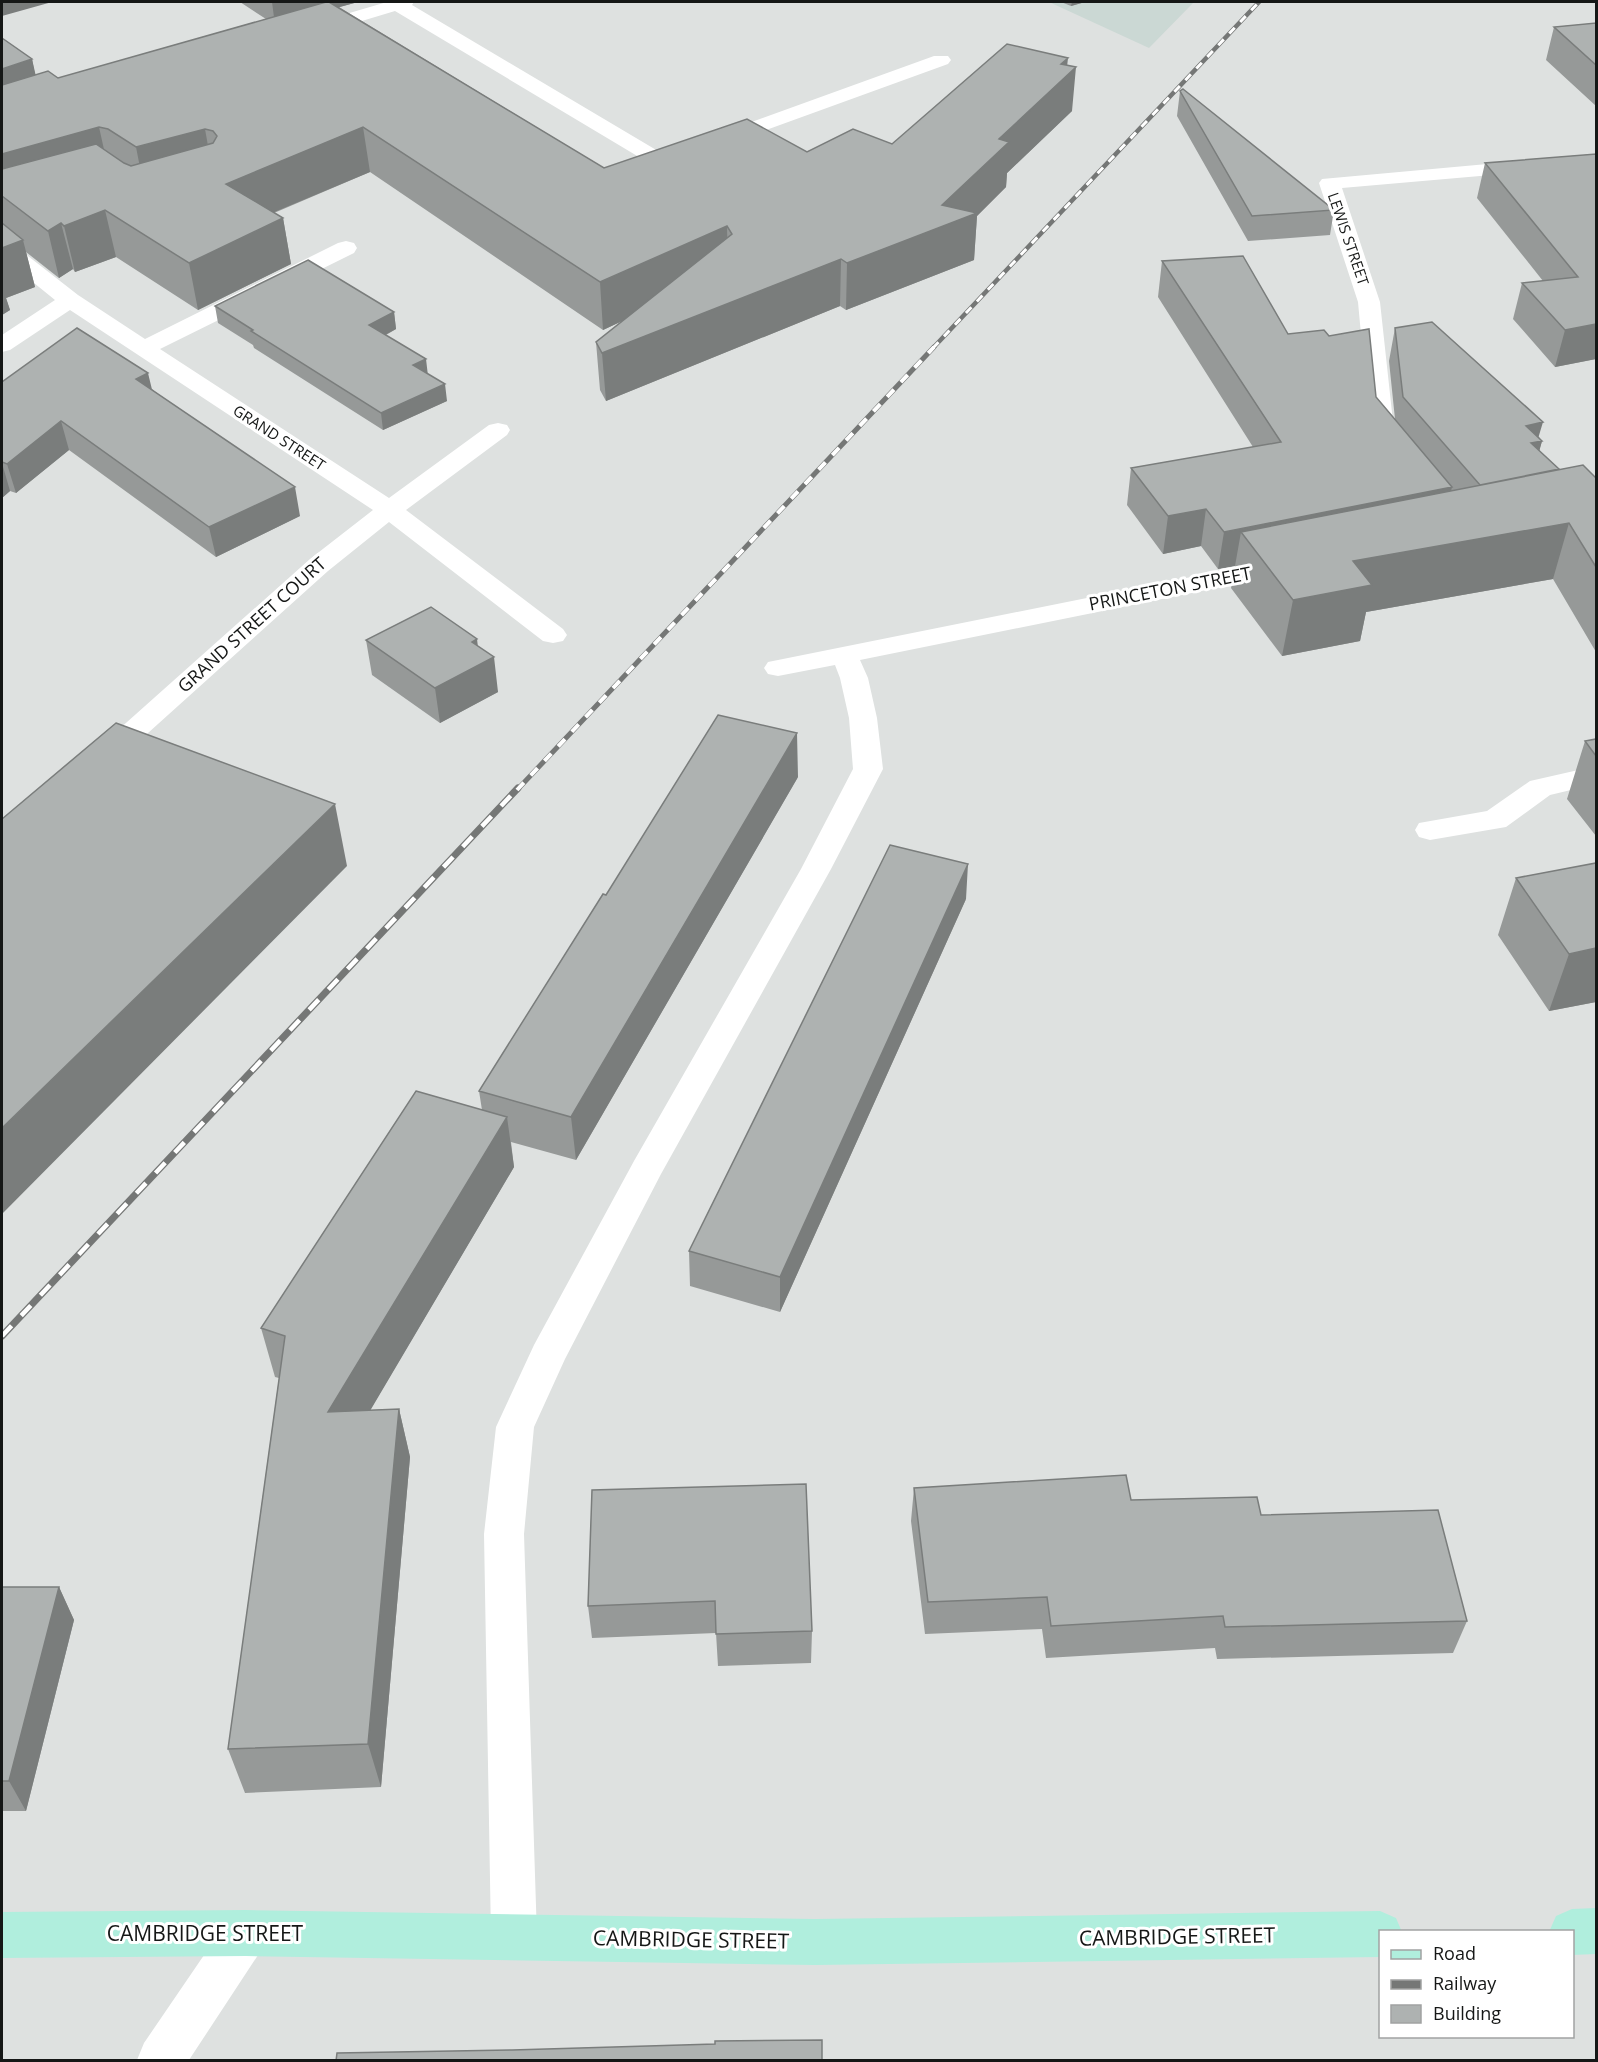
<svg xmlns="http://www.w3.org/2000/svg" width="1598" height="2062" viewBox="0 0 1598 2062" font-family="'Open Sans',sans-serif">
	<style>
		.built { fill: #cbd8d4 }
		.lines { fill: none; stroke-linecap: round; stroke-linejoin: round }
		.minor { fill: #fff; fill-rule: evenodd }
		.major { fill: #b0eedd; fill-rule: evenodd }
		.rail-far2-casing { stroke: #757776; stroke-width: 4.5 }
		.rail-far1-casing { stroke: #757776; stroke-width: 5 }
		.rail-casing { stroke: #757776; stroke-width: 7 }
		.rail-far2 { stroke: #fff; stroke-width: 3; stroke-dasharray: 8; stroke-linecap: butt }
		.rail-far1 { stroke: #fff; stroke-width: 4; stroke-dasharray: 10; stroke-linecap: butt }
		.rail { stroke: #fff; stroke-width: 4.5; stroke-dasharray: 14; stroke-linecap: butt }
		.wall { fill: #969998 }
		.shaded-wall { fill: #7a7d7c }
		.building { fill: #aeb2b1; stroke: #7a7d7c; stroke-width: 1.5 }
		.labels { text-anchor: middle; stroke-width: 6; stroke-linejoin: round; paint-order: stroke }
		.far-street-label { font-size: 15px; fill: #151716; stroke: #fff }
		.street-label { font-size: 18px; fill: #151716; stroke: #fff }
		.near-street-label { font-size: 21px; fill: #151716; stroke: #fff }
	</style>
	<rect width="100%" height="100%" fill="#dee1e0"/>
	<path class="built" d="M1049,2H1194L1149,48Z"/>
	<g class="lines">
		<path class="minor" d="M387,2H414L412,5L663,154L934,56H948L951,60L948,64L661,168L654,166L395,11L312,36L305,34L303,30L305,26Z
			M1596,154V166L1342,188L1380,302L1394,431L1401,441L1398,446C1383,450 1378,444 1370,432L1358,302L1319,183L1322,179Z
			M2,240L10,242L78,295L145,339L338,243L346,241L354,243L357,248L354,253L160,349L389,498L489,425L498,423L507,425L510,430L507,435L406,510L563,629L567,635L563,641L553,643L543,641L389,522L328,571L128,751L118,754L108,751L104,745L108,739L310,559L373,510L70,310L10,350L2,352V335L55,300L2,257Z
			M1276,560L1285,562L1289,568L1285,574L860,660L868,678L877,718L883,769L831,869L661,1174L565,1359L534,1427L524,1534L537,1937L530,1953L514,1960L498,1953L491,1937L484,1534L496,1427L534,1345L634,1161L801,869L853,769L849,718L840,678L835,665L778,676L768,674L764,668L768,662L778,660Z
			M1596,766V784L1550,795L1506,827L1430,840L1419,837L1415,830L1419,823L1487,811L1530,781Z
			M246,1910L262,1917L269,1933L262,1949L189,2060H137L144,2043L230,1917Z"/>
		<path class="major" d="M1596,1908V1954L1572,1955V1932H1549L1556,1916L1572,1909Z
			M246,1910L815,1919L1380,1911L1396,1918L1402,1932H1380V1957L815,1965L246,1956L2,1958V1912Z"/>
		<defs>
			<path id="rail-far2" d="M933,348L1259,2"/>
			<path id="rail-far1" d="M517,790L934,347"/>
			<path id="rail" d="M2,1336L518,788"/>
		</defs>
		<use href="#rail-far2" class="rail-far2-casing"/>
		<use href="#rail-far1" class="rail-far1-casing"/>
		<use href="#rail" class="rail-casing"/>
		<use href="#rail-far2" class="rail-far2"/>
		<use href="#rail-far1" class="rail-far1"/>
		<use href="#rail" class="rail"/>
	</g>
	<path class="wall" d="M240,2H358L339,7L604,168L892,144L1067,65L1072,111L1007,173L1006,187L977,216L974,260L846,310L840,306L606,401L600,390L596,342L624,320L603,330L370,172L274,213L283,218L291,264L198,310L116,257L75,272L73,269L59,278L26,252L35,287L6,298L10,310L2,315V38L32,59L35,75L58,78L266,19Z
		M1061,2H1085L1071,6Z
		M1596,23V106L1546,60L1554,27Z
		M1180,91L1334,210L1330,235L1248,241L1177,116Z
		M1596,154V359L1555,367L1513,319L1522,283L1543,281L1477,198L1485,163Z
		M1162,261L1288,334L1376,397L1395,419L1389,361L1395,328L1539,437L1542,441L1539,451L1559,469V470L1596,478V652L1553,579L1366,612L1360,641L1282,656L1231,588L1235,566L1218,569L1201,546L1163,554L1127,505L1131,468L1253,447L1158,297Z
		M215,306L394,312L396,329L386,335L428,374L447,401L383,430L254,348L253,345L218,323Z
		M2,382L152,389L300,516L216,557L69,450L16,493L10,491L2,498Z
		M366,640L478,646L498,692L440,723L372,675Z
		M1596,739V836L1567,799L1585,741Z
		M798,777L576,1160L511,1142L514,1167L370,1410L399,1409L410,1457L381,1787L245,1793L228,1749L279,1378L275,1377L261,1328L482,1110L479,1091L606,895Z
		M1596,863V1002L1549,1011L1498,935L1516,878Z
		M966,899L780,1312L690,1286L689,1251Z
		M914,1488L1131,1500L1261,1515L1467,1621L1453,1653L1217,1659L1215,1648L1046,1658L1042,1629L925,1634L911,1521Z
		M592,1490L812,1631L811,1663L718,1666L716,1633L592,1638L588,1606Z
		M2,1587H59L74,1620L26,1811H2Z"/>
	<path class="shaded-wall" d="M2,2H52L2,16Z
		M272,2H358L275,25Z
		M1072,2H1085L1071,6Z
		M1068,58L1066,76L1076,67L1072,111L1007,173L1006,187L977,216L974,260L846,310L847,263L942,205L1061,64Z
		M32,59L42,103L2,116V69Z
		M99,127L109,172L2,196V154Z
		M363,127L370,172L234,229L226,184Z
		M205,129L213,174L145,193L136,147Z
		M105,210L116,257L75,272L64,226Z
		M283,218L291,264L198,310L189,263Z
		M61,223L73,269L59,278L48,231Z
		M727,226L728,272L603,330L600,282Z
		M23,240L35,287L6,298L10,310L2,315V248Z
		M841,259L840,306L606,401L602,353Z
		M394,312L396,329L372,342L369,325Z
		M1596,324V359L1555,367L1565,330Z
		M426,359L428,376L413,365Z
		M148,373L155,402L136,379Z
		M445,384L447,401L383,430L381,413Z
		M61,421L69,450L16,493L7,464Z
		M1543,422L1537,442L1542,441L1533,474L1559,469L1549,503L1517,459L1526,426Z
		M2,463L10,491L2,498Z
		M295,487L300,516L216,557L209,527Z
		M1452,487L1443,525L1241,532L1235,566L1218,569L1224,532Z
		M1206,509L1201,546L1163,554L1168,516Z
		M1569,523L1553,579L1366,612L1360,641L1282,656L1293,600L1353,561Z
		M477,639L480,664L494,657L498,692L440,723L435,688L472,642Z
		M797,733L798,777L576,1160L571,1117Z
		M335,804L347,866L2,1214V1128Z
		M968,864L966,899L780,1312V1277Z
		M1596,948V1002L1549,1011L1569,954Z
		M507,1117L514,1167L341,1460L328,1412Z
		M399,1409L410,1457L381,1787L368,1744Z
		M59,1587L74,1620L26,1811L9,1781Z"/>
	<path class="building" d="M326,2H329L604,168L747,119L807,152L853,129L892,144L1007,44L1068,58L1061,64L1076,67L999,139L1009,142L942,205L977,213L847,263L841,259L602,353L596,342L732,234L727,226L600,282L363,127L226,184L283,218L189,263L105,210L64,226L61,223L48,231L2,196V169L96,144L124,163L131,166L213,143L217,136L213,131L205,129L136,147L108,129L99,127L2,154V85L48,71L58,78Z
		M1596,23V65L1554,27Z
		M2,38L32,59L2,69Z
		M1183,89L1334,210L1252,216L1180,91Z
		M1596,154V324L1565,330L1522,283L1578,277L1485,163Z
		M2,223L23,240L2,248Z
		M1243,256L1288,334L1324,330L1329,336L1369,329L1376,397L1452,487L1224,532L1206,509L1168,516L1131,468L1281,442L1162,261Z
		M308,260L394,312L369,325L426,359L413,365L445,384L381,413L251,331L253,330L215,306Z
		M1432,322L1543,422L1526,426L1542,441L1531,443L1559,469L1480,485L1403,397L1395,328Z
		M77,328L148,373L136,379L295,487L209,527L61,421L7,464L2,462V382Z
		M1583,465L1596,478V567L1569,523L1353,561L1372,585L1293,600L1241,532Z
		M431,607L477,639L472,642L494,657L435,688L366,640Z
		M718,715L797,733L571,1117L479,1091L603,894L606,895Z
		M116,723L335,804L2,1128V819Z
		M1596,739V756L1585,741Z
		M890,845L968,864L780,1277L689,1251Z
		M1596,863V948L1569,954L1516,878Z
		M416,1091L507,1117L328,1412L399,1409L368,1744L228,1749L285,1336L261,1328Z
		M1126,1475L1131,1500L1257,1497L1261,1515L1438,1510L1467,1621L1225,1627L1223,1616L1051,1626L1047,1597L928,1602L914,1488Z
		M806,1484L812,1631L716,1634L715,1601L588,1606L592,1490Z
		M2,1587H59L9,1781H2Z
		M822,2040V2061H336L337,2053L512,2050L715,2044V2041Z"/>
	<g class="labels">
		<g class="far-street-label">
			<text transform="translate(1348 239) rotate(71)" y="5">LEWIS STREET</text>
			<text transform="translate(279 438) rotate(33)" y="5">GRAND STREET</text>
		</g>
		<g class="street-label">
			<text transform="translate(1170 589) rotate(-11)" y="6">PRINCETON STREET</text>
			<text transform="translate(252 625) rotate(-42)" y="6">GRAND STREET COURT</text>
		</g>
		<g class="near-street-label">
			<text x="205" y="1941">CAMBRIDGE STREET</text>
			<text transform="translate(1177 1937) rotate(-1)" y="7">CAMBRIDGE STREET</text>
			<text transform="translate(691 1940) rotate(1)" y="7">CAMBRIDGE STREET</text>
		</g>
	</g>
	<rect width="1598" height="2062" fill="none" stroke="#151716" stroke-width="6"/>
	<rect x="1379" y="1930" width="195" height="108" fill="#ffffff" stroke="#a1a2a2" stroke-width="1.5"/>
	<rect x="1391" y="1950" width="30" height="9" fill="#b0eedd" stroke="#a1a2a2" stroke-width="1.5"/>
	<text x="1433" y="1960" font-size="18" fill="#151716">Road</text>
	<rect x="1391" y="1980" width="30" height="9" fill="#757776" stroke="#a1a2a2" stroke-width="1.5"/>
	<text x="1433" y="1990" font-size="18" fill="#151716">Railway</text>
	<rect x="1391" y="2005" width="30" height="18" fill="#aeb2b1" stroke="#a1a2a2" stroke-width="1.5"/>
	<text x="1433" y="2020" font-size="18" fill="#151716">Building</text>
</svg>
